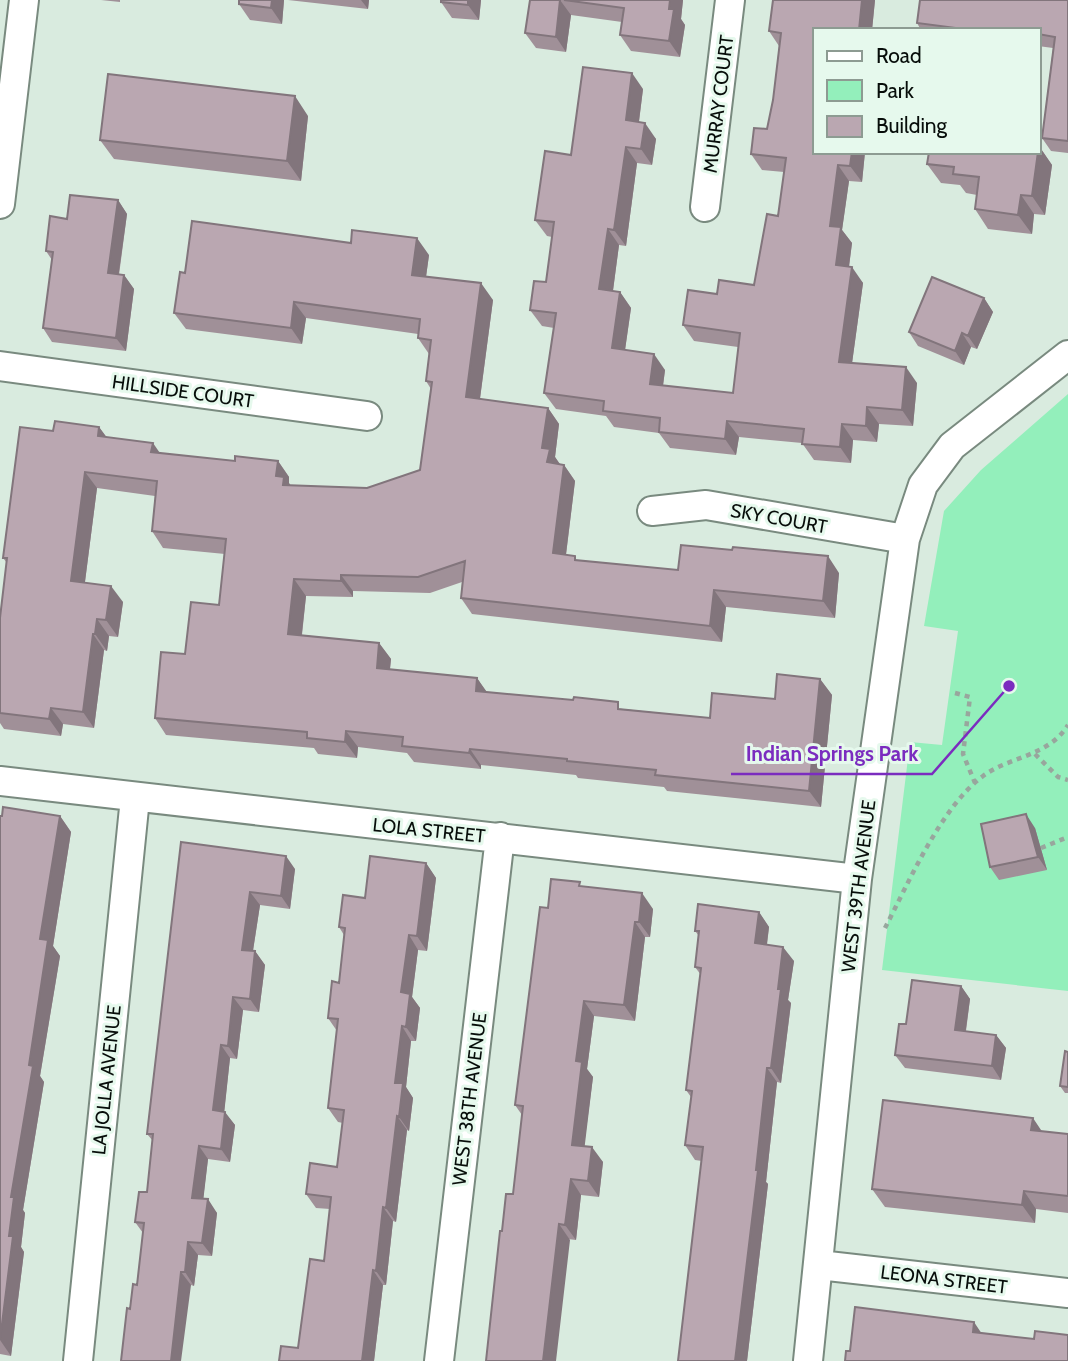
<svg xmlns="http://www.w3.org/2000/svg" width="1068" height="1361" viewBox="0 0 1068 1361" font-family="Cabin,sans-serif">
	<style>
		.park { fill: #93efbb }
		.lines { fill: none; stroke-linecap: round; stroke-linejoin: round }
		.minor-casing { stroke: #798a7f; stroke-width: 32 }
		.path { stroke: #98a69d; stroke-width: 4.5; stroke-dasharray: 5 5; stroke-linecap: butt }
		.minor { stroke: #fff; stroke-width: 28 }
		.wall { fill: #a09098 }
		.shaded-wall { fill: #82757c }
		.building { fill: #baa7b1; stroke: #82757c; stroke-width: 2 }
		.labels { text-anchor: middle; stroke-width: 6; stroke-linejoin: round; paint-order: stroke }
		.street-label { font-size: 19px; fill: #070d0a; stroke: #e6f9ed }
		.leader { fill: none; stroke: #7b2cbf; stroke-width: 2.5 }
		.callout-dot { fill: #7b2cbf; stroke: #e6f9ed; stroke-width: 2.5 }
		.callout-label { font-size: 21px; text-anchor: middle; font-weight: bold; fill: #7b2cbf; stroke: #e6f9ed; stroke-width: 6; stroke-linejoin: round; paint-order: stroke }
	</style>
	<rect width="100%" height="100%" fill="#d9ebdf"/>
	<path class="park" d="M1068,394V991L882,970L910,742L942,745L958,631L924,626L944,511L981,470Z"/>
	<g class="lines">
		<defs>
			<path id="minor" d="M0,204L24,0
				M705,207L730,0
				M0,366L367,416
				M652,511L706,505L905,539
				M0,781L857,879
				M819,1265L1068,1293
				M78,1361L135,798
				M439,1361L500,837
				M808,1361L857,879L905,539L923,485L952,446L1068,355"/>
		</defs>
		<use href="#minor" class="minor-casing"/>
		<path class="path" d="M955,693L970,697L963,754L975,783
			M1035,754L1058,777L1068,780
			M1041,848L1068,837
			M885,928C909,882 941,807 983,776C1010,756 1048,757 1068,725"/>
		<use href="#minor" class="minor"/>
	</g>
	<path class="wall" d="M101,0H120V2Z
		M239,0H284L282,24L250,20L239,4Z
		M288,0H369L368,9Z
		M441,0H481L479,20L452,18L441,2Z
		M530,0H683L681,19L685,25L680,57L631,51L620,35L622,22L571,15L566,52L536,48L525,33Z
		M875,0L872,30H814V152H865L862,182L849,181L842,230L852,243L849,267L863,283L852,363L917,383L913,426L879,424L877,442L853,440L851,463L814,460L802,443L739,437L736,455L670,448L659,433L614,427L606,416L556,409L544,393L554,328L542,326L530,310L546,282L552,237L547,236L535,220L571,155L643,89L639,122L656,139L652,165L637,163L626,246L619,245L613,291L620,292L631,308L625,350L665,370L663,386L733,393L738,347L694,341L683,325L717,294L754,285L778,216L784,172L762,170L751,154L767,129L773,100L779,46L769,31Z
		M1068,0V153L1051,151L1042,138L1053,48L1038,46V30H921L917,23Z
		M308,116L301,181L114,159L100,140Z
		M1039,146L1052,165L1045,215L1034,214L1032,234L988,229L975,209L977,195L966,193L960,185L941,183L927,164Z
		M118,200L127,214L119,275H124L134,289L126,351L52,342L43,328L52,260L46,251L67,219Z
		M429,255L426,277L493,300L480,399L548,408L559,424L555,457L560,464L564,465L575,481L566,555L578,560L678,570L839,573L835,618L726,607L722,642L472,614L461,598L462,582L430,593L353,591V597L306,596L302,635L379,643L391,659L390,670L477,678L486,692L623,709L710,718L775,699L820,679L832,695L821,807L667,791L664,787L578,778L576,775L481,765V769L414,762L407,753L358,747L357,758L318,754L314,748L166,735L155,718L185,654L219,605L225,554L163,548L152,531L155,496L97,488L85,582L123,602L118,637L109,636L107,651L104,650L94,728L63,724L61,736L4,729L0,723V618L7,563L3,558L53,431L99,427L106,437L160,453L235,461H278L289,477V483L290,486L367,488L420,470L431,389L426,381L429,354L418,338V334L306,318L302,344L186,329L174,313L185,273Z
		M984,298L993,312L977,349L971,347L964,365L918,346L909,332Z
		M0,816H60L71,832L53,946L60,956L40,1076L44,1082L23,1210L25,1213L21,1247L24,1252L11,1356L0,1354Z
		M1035,828L1047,870L999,880L990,867Z
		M181,842L295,869L290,909L260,905L253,951H255L265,965L259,1012L243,1010L237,1059L230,1058L224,1112L235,1125L230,1162L208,1159L203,1199L217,1213L212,1256L198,1255L194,1286L191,1285L130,1309L137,1285L143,1233L135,1222L147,1192L153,1141L147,1134Z
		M426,863L436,878L427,951L418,950L412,997L420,1008L416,1041H411L406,1087L413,1098L409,1131L407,1130L396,1222L393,1221L386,1285H383L374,1361H279L298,1348L324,1261L330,1209L316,1208L306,1194L337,1167L343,1123L338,1122L328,1108L337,1031L328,1018L339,983L344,935L339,927Z
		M583,886L653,909L650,937H645L635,1021L594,1016L587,1069L593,1077L584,1146L603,1162L599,1197L581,1195L576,1240L502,1231L513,1194L522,1115L515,1105L548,908Z
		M759,912L769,927L767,945L794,961L788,1000L791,1003L781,1083L777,1082L766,1182L768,1184L747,1361H678L702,1161L695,1160L685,1145L691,1097L686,1090L701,975L695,967L699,936L695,931Z
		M961,986L970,999L966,1031L996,1035L1006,1048L1001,1080L905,1068L895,1055L906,1024Z
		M1068,1052V1093H1065L1060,1086Z
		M1042,1131L1068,1134V1213L1036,1209L1035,1223L885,1207L872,1189Z"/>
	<path class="shaded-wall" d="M272,0H284L282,24L271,8Z
		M361,0H369L368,9Z
		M468,0H481L479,20L468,5Z
		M560,0L571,15L566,52L556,37Z
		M670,0H683L681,19L685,25L680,57L669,41V9Z
		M862,0H875L872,30H859Z
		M632,73L643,89L637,136L626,120Z
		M295,96L308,116L301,181L287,161Z
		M645,123L656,139L652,165L641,149Z
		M1039,146L1052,165L1045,215L1032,196Z
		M626,147L637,163L626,246L614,230Z
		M852,152H865L862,182L850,166Z
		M838,165L849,181L842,230L852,243L847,281L836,265L830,226Z
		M1021,195L1034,214L1032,234L1018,215Z
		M118,200L127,214L117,286L108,273Z
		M608,229L619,245L611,305L599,289Z
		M417,238L429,255L424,291L412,275Z
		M852,267L863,283L850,378L839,362Z
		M124,275L134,289L126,351L116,338Z
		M481,283L493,300L478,413L466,397Z
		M620,292L631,308L623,364L612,348Z
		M984,298L993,312L977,349L968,336Z
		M294,302L306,318L302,344L291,328Z
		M962,333L971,347L964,365L955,351Z
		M654,354L665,370L661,400L650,384Z
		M906,367L917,383L913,426L902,410Z
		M867,407L879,424L877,442L866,426Z
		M548,408L559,424L555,457L561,466L547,462L542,448Z
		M727,421L739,437L736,455L725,439Z
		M842,424L853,440L851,463L840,447Z
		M99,427L111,443L98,436Z
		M153,443L164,459L151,452Z
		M278,461L289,477V483L296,494L295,502L276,476Z
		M564,465L575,481L564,570L553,553Z
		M85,472L97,488L83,597L71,581Z
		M828,556L839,573L835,618L823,601Z
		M341,575L353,591V597L341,581Z
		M294,579L306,596L300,650L288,634Z
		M111,586L123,602L118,637L106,620Z
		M714,590L726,607L722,642L710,626Z
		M97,619L109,636L107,651L95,634Z
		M93,634L104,650L94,728L83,712Z
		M379,643L391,659L388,685L377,668Z
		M477,678L489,695L476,691Z
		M820,679L832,695L821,807L809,791Z
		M51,708L63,724L61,736L49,719Z
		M346,731L358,747L357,758L345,742Z
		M470,749L481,765V769L469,753Z
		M1026,814L1035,828L1047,870L1038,857Z
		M60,816L71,832L53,946L60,956L40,1076L44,1082L23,1210L25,1213L21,1247L24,1252L11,1356L0,1340L11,1197L29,1065L40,939Z
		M286,856L295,869L290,909L281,896Z
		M426,863L436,878L427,951L417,936Z
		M250,892L260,905L251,963L242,950Z
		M642,893L653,909L650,937L639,922Z
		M759,912L769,927L765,958L755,943Z
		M635,922L645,937L635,1021L624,1005Z
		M409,935L418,950L412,997L420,1008L416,1041L406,1027L401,992Z
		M783,947L794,961L788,1000L791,1003L781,1083L771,1068L778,989Z
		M255,951L265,965L259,1012L250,999Z
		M961,986L970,999L964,1043L955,1030Z
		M233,997L243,1010L237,1059L228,1046Z
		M584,1001L594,1016L587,1069L593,1077L583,1160L572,1145L576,1061Z
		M402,1026L411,1041L406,1087L413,1098L409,1131L399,1117L395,1083Z
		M996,1035L1006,1048L1001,1080L992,1066Z
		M221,1045L230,1058L223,1124L213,1110Z
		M767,1068L777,1082L766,1182L768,1184L747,1361H735Z
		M225,1112L235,1125L230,1162L221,1149Z
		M397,1116L407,1130L396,1222L386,1208Z
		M1033,1118L1045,1136L1031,1130Z
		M199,1146L208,1159L202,1211L192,1198Z
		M592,1147L603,1162L599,1197L588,1181Z
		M571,1179L581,1195L576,1240L565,1225Z
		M1024,1191L1036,1209L1035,1223L1022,1205Z
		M208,1199L217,1213L212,1256L202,1243Z
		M383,1207L393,1221L386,1285L376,1271Z
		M559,1224L570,1240L556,1361H543Z
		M188,1242L198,1255L194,1286L185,1272Z
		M373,1270L383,1285L374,1361H362Z
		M181,1272L191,1285L181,1361H171Z
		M974,1322L984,1337L973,1332Z"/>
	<path class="building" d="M239,0H272L271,8L239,4Z
		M441,0H468V5L441,2Z
		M530,0H560L556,37L525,33Z
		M564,0H670L669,9H674L669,41L620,35L624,8Z
		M773,0H862L859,30H814V152H852L850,166L838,165L830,226L841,227L836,265L852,267L839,362L906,367L902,410L867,407L866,426L842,424L840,447L802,444L804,429L727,421L725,439L659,432L660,418L603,411L604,401L544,393L556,313L530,310L534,281L546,282L554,222L535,220L545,151L571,155L583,67L632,73L626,120L645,123L641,149L626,147L614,230L608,229L599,289L620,292L612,348L654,354L650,384L733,393L740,333L683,325L688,290L717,294L719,280L754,285L767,214L778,216L786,158L751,154L754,128L767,129L773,100L781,33L769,31Z
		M920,0H1068V141L1042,138L1055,37L1038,34V30H1004L988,28L987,30H971L917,23Z
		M108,74L295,96L287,161L100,140Z
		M929,152H1038L1032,196L1021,195L1018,215L975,209L979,177L953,174L954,167L927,164Z
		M70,195L118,200L108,273L124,275L116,338L43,328L53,252L46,251L50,216L67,219Z
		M192,221L351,243L352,230L417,238L412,275L481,283L466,397L548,408L542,448L550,449L547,462L564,465L553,553L575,556V560L678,570L681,545L732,550L733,547L828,556L823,601L714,590L710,626L461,598L465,561L418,577L341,575V581L294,579L288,634L379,643L377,668L477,678L476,691L573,700L574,697L618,702V709L710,718L712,693L775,699L777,674L820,679L809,791L655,775L656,770L567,761V759L470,749L469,753L402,746L403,737L346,731L345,742L307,738V732L155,718L161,652L185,654L191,602L219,605L226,539L152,531L157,481L85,472L71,581L111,586L106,620L97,619L95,634H93L83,712L51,708L49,719L0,713V618L7,558H3L20,427L53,431L55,421L99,427L98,436L153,443L151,452L235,461V456L278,461L276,476L284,477L283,485L367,488L420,470L432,382L426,381L431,340L418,338L420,319L294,302L291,328L174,313L180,272L185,273Z
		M932,277L984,298L968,336L962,333L955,351L909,332Z
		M3,807L60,816L40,939L48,940L29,1065L33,1066L11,1197H14L9,1236H13L0,1340V816H2Z
		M1026,814L1038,857L990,867L981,824Z
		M181,842L286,856L281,896L250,892L242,950L255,951L250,999L233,997L228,1046L221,1045L213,1110L225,1112L221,1149L199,1146L192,1198L208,1199L202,1243L188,1242L185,1272H181L171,1361H121L127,1308L130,1309L133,1284L137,1285L144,1223L135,1222L139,1192H147L153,1134H147Z
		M370,856L426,863L417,936L409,935L401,992L410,994L406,1027L402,1026L395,1083H403L399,1117L397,1116L386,1208L383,1207L376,1271L373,1270L362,1361H279L281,1346L298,1348L310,1259L324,1261L331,1197L306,1194L310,1163L337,1167L344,1110L328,1108L338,1019L328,1018L332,981L339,983L345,928L339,927L343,895L365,898Z
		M551,879L580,882L579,886L642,893L639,922H635L624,1005L584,1001L576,1061L582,1062L572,1145L592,1147L588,1181L571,1179L565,1225L559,1224L543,1361H486L500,1231H502L506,1194H513L523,1106L515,1105L540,907L548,908Z
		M698,904L759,912L755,943L783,947L778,989H781L771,1068H767L756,1170H758L735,1361H678L703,1147L685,1145L692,1091L686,1090L701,968L695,967L699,931H695Z
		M912,980L961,986L955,1030L996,1035L992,1066L895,1055L899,1024H906Z
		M1065,1051L1068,1052V1087L1060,1086Z
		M883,1100L1033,1118L1031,1130L1068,1134V1196L1024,1191L1022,1205L872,1189Z
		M855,1307L974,1322L973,1332L1034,1339L1035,1331L1068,1335V1361H845L846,1351H850Z"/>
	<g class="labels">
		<g class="street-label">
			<text transform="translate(718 104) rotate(-83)" y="7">MURRAY COURT</text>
			<text transform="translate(183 391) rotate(8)" y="7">HILLSIDE COURT</text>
			<text transform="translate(779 518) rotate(10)" y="7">SKY COURT</text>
			<text transform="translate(429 830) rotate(6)" y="7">LOLA STREET</text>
			<text transform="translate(858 886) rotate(-83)" y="7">WEST 39TH AVENUE</text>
			<text transform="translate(106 1080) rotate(-84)" y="7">LA JOLLA AVENUE</text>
			<text transform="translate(469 1099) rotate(-83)" y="7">WEST 38TH AVENUE</text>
			<text transform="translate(944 1279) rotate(7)" y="7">LEONA STREET</text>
		</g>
	</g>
	<path class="leader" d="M1009 686L932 774H731"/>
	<circle class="callout-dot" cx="1009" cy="686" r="7"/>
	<g class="callout-label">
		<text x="832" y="761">Indian Springs Park</text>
	</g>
	<rect x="813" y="28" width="228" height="126" fill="#e6f9ed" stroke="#8d9b92" stroke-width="2"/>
	<rect x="827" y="51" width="35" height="10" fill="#ffffff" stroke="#8d9b92" stroke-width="2"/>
	<text x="876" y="63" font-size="21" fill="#070d0a">Road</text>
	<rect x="827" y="80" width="35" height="21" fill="#93efbb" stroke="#8d9b92" stroke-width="2"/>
	<text x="876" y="98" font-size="21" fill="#070d0a">Park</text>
	<rect x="827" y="116" width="35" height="21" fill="#baa7b1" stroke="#8d9b92" stroke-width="2"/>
	<text x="876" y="133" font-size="21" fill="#070d0a">Building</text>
</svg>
